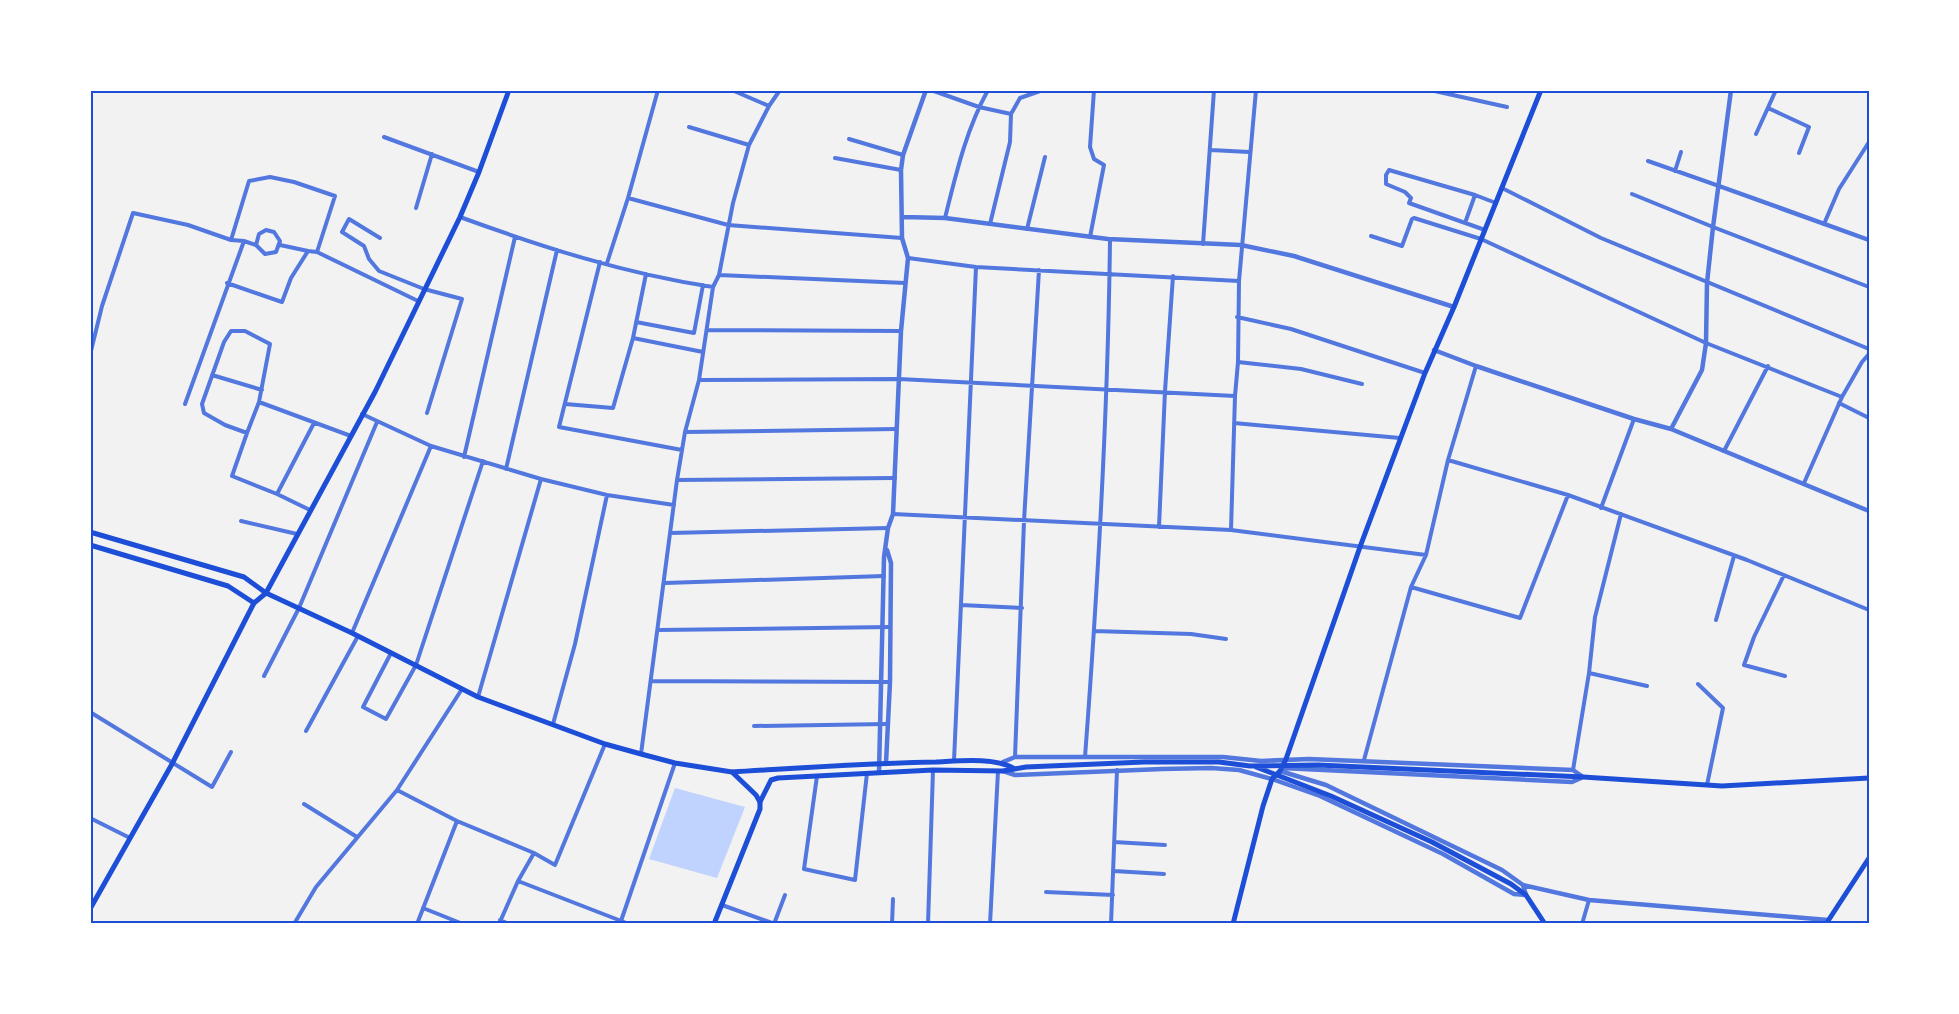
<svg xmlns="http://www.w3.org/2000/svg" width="1959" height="1014" font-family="'Exo 2',sans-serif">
  <rect width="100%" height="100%" fill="#f2f2f2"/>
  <!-- water -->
  <path fill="#bfd3fe" d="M675,788L745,807L717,878L649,859Z"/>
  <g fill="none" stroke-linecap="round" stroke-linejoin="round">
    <!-- minor -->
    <path stroke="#5277de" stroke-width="4" d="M931,90L979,107L1011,114L1020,98L1043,90
      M1430,90L1507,107
      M734,91L769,106
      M1768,108L1809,127L1799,153
      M689,127L749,145
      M1756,134L1776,90
      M384,137L479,172
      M849,139L903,155
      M1211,150L1249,152
      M835,158L901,170
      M1648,161L1719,186
      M1675,171L1681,152
      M1502,188L1601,238L1869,349
      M1632,194L1713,227L1869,287
      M1475,195L1389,170L1386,175V184L1405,192L1411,198L1409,203L1485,230
      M628,198L728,225L902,238
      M416,208L432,154
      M460,217C542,247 626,274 713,287
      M945,218C956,174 966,130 988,90
      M1465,223L1475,195L1496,203
      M990,224L1010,142L1011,114
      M1824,224L1839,189L1869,142
      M1027,229L1045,157
      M1371,236L1402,246L1412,219L1414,218L1481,239L1706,343L1842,397
      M1090,237L1104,165L1094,159L1090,147L1094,90
      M380,238L349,219L342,232L364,246L369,259L379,271L424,289L462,299L427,413
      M231,240L249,181L270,177L294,182L335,196L317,252
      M1203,244L1214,90
      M280,245L308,251
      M908,258L976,267L1239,281
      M600,262L559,427L682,450
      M607,263L628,198L658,90
      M719,275L905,283
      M227,283L282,302L291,278L308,251L317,252L418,301
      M1237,317L1291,329L1425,373
      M636,322L694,333L703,285
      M707,330L901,331
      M633,338L703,352
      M90,355L102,306L133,213L188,225L231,240L244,241L256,245L265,254L276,252L280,241L274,232L266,230L259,234L256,245
      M1238,362L1301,369L1362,384
      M212,375L262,390
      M699,380L899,379L1235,396
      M1839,403L1869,418
      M185,404L244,241
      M565,404L613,408L633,338L646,274
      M362,414L431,446L541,479L607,495L674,505
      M1234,423L1400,438
      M685,432L897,429
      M247,433L259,402
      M1724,451L1768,366
      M464,457L515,237
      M1448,460L1568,495L1747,560L1869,610
      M506,469L557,250
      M677,480L895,478
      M1804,483L1842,397L1862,362L1869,354
      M277,494L314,423
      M1601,508L1634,419
      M310,510L277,494L232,476L247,433L225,425L204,413L202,404L224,342L231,331H245L270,344L259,402L351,436
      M893,514L1231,530L1426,555
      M241,521L297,534
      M1159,527L1165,391L1173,276
      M1231,530L1235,396L1238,362L1239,281L1256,90
      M670,533L888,528
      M1784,575L1754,637L1744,665L1785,676
      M665,583L884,576
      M1411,587L1520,618L1568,495
      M961,605L1022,608
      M1716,620L1734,556
      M658,630L890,627
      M1094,631L1191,634L1226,639
      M352,633L431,446
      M391,653L363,707L386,719L416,665L483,461
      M1589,673L1647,686
      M264,676L299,608L377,422
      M652,681L890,682
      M1698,684L1723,708L1707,785
      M478,697L541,479
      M90,712L212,787L231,752
      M553,724L575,644L607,495
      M754,726L887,724
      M306,731L358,636
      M641,754L677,480L685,432L699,380L713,287L719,275L733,203L749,145L769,106L780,90
      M1015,757L1024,521L1039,270
      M1085,757C1098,585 1108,412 1110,239
      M1364,760L1411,587L1426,555L1448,460L1476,366
      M954,761L976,267
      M1573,770L1589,673L1595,617L1621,514
      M817,776L804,869L855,880L867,773
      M397,790L457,821L534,853L555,865L605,744
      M304,804L357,837
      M90,818L130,838
      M1114,842L1165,845
      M1114,871L1164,874
      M518,881L629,924
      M1046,892L1113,895
      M722,905L775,924
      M423,908L463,924
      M500,920L509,924
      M621,921L675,763
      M294,924L316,887L397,790L462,689
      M417,924L457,821
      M499,924L518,881L534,853
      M774,924L785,895
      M892,924L893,899
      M928,924L933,770
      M990,924L998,771
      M1111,924L1117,770
      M1582,924L1589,900"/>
    <!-- tertiary -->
    <path stroke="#5277de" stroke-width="4.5" d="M1719,186L1869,240
      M903,217L945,218L1108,239L1241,245L1294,256L1454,307
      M1434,350L1476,366L1634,419L1671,429L1869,511
      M1671,429L1702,370L1706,343L1707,283L1713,227L1731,90
      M1003,762L1015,757H1223L1261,761L1309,759L1573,770L1583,777
      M886,763L890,682L891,563L887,550
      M1282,768L1572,782L1581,778
      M1003,771L1015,775L1162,769L1211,768L1239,770L1272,779L1320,796L1443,854L1514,894L1526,895L1523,885L1502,870L1326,785L1280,771
      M879,772L884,557L888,528L893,514L901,331L908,258L902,238L901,170L903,155L926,90
      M1523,885L1589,900L1828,920"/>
    <!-- secondary -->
    <path stroke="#1d4ed8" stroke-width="5" d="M90,532L244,577L266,593
      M90,545L228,586L254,603
      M1256,767L1331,796L1432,842L1511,884L1526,895L1545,924
      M732,772C800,768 868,763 936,762C958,761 994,757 1013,768
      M760,802L771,780L778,778L933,770L1003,771L1026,767L1144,762H1219L1250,766L1318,765L1583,777L1722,786L1869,778
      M1233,924L1263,806L1272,779L1280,771L1286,759L1360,547L1425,373L1454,307L1541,90
      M1826,924L1869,858"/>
    <!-- primary -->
    <path stroke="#1d4ed8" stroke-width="5" d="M266,593L352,633L478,697L605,744L641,754L675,763L732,772L756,795L760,802V809L714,924
      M90,909L172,764L254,603L266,593L375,392L460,217L479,172L509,90"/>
  </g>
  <!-- border -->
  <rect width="1959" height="1014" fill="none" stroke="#ffffff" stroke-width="183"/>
  <rect x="92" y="92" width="1776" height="830" fill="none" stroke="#1d4ed8" stroke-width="2"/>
</svg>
